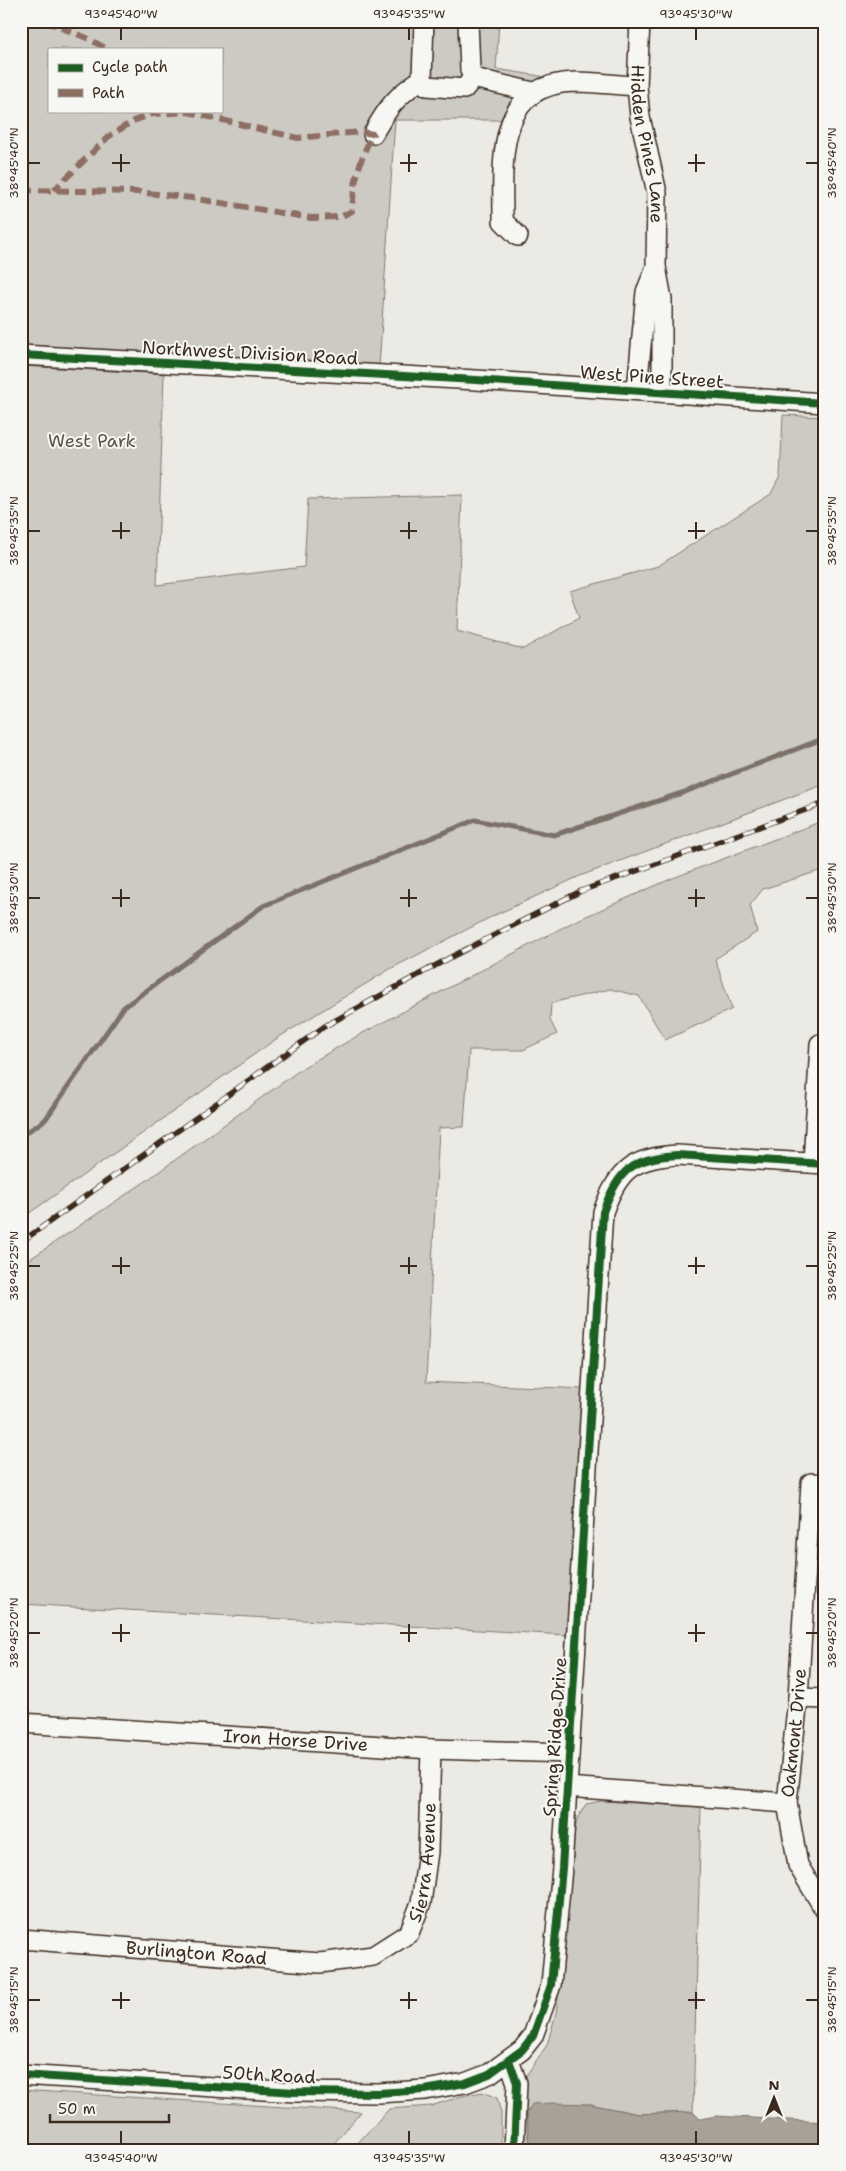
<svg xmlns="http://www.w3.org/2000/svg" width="846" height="2171" font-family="'Shantell Sans',sans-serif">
  <rect width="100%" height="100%" fill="#ebeae5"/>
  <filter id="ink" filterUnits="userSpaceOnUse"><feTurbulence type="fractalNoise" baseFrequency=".02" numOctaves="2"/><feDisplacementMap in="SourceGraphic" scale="10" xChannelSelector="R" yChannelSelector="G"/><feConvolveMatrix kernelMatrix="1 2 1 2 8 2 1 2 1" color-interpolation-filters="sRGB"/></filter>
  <g filter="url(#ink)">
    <!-- green -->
    <path fill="#cdcac4" stroke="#847a71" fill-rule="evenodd" d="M21,21H499L496,69L546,77L517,97L500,120H395L379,368L21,346ZM49,49H221V111H49Z
      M21,366L164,374L157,585L304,567L308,499L462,495L457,631L523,649L579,618L570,591L658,566L771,494L780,476L783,415L825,417V784L580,876L493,916L390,969L279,1037L21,1219Z
      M825,820V869L763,889L750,905L757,932L715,959L732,1009L665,1040L639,996L610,989L551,1003L550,1020L557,1034L523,1050H469L464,1127L439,1128L426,1382L584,1389L566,1635L21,1604V1265L146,1181L304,1067L359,1035L573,922L673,878Z
      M601,1801L701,1807L693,2112L639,2114L589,2104L527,2113L529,2150H521L523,2080L547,2045L556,2013L564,1954L574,1832L578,1817L586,1804Z
      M21,2090L361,2112L330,2148L354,2147L389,2109L431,2106L462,2096L482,2092L497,2098L501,2113V2150H21Z"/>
    <!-- water -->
    <path fill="#a8a198" stroke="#7c7167" d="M553,2103L589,2104L639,2114L693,2112L700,2119L716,2116L825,2122V2150H529L527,2113L532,2104Z"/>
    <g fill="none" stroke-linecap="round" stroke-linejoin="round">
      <!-- stream -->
      <path stroke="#7c7167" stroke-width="5" d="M21,1136L45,1120L124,1007L263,906L475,820L554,835L685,792L825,738"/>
      <defs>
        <g id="minor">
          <path d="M424,21L422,79L427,86L464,89L473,78"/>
          <path d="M468,21L470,70L473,78L533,92"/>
          <path id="s1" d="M640,21L637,86L640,117L657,193L656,267L662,299V392"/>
          <path d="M373,134C388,107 396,96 422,79"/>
          <path d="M518,236L503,221C503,162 494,84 575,82C595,82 616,85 637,86"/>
          <path d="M21,355L476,380L825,403"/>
          <path d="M637,390L646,292L656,267"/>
          <path d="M813,1163L820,1044"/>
          <path d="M798,1698L825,1699"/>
          <path id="s2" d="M21,1723L431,1749L569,1753"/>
          <path id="s3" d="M566,1787L787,1803L798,1698L811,1483L825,1484"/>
          <path d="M787,1803L798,1865L825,1910"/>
          <path id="s4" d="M21,1939L320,1963L373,1956L409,1933L421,1903L428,1852L431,1749"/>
          <path d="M509,2060L517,2083L514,2150"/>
          <path d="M21,2075L295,2092L378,2093L425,2090L465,2083L489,2074L522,2050L533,2036L551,1985L562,1868L603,1212C618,1170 632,1158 677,1155L825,1164"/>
        </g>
      </defs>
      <!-- minor casing -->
      <use href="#minor" stroke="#3b2a1e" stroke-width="22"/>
      <!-- minor -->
      <use href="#minor" stroke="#f6f6f2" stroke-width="19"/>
      <defs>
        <path id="rail" d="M21,1242L325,1026L453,956L581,891L825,803"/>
      </defs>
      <!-- rail casing -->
      <use href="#rail" stroke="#3b2a1e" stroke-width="5.5"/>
      <!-- rail -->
      <use href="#rail" stroke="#f6f6f2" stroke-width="4" stroke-dasharray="11" stroke-linecap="butt"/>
      <!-- quiet -->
      <path stroke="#8d6e63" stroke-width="6" stroke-dasharray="12 6" stroke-linecap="butt" d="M44,21L87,38L107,49
        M21,190L139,192L192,198L311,218L340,217L352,211C354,183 359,159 373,134L361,132L298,138L188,112L153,114L133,121L108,137L54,190"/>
      <defs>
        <path id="cycleway" d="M21,355L476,380L825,403
          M509,2060L517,2083L514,2150
          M21,2075L295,2092L378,2093L425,2090L465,2083L489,2074L522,2050L533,2036L551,1985L562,1868L603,1212C618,1170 632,1158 677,1155L825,1164"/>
      </defs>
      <!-- cycleway casing -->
      <use href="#cycleway" stroke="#f6f6f2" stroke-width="11"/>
      <!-- cycleway -->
      <use href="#cycleway" stroke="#1b5e20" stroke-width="8"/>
    </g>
  </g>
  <!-- ticks -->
  <path fill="none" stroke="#3b2a1e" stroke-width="2" d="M121,28V40M409,28V40M696,28V40M121,154V172M409,154V172M696,154V172M28,163H40M112,163H130M400,163H417M688,163H705M806,163H818M121,522V539M409,522V539M696,522V539M28,531H40M112,531H130M400,531H417M688,531H705M806,531H818M121,889V907M409,889V907M696,889V907M28,898H40M112,898H130M400,898H417M688,898H705M806,898H818M121,1257V1274M409,1257V1274M696,1257V1274M28,1266H40M112,1266H130M400,1266H417M688,1266H705M806,1266H818M121,1624V1642M409,1624V1642M696,1624V1642M28,1633H40M112,1633H130M400,1633H417M688,1633H705M806,1633H818M121,1992V2009M409,1992V2009M696,1992V2009M28,2000H40M112,2000H130M400,2000H417M688,2000H705M806,2000H818M121,2131V2144M409,2131V2144M696,2131V2144"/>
  <g text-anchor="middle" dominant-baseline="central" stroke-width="4" stroke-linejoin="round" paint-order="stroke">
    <!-- street labels -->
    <g font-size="18" fill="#3b2a1e" stroke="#f6f6f2">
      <text stroke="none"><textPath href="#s1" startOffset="124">Hidden Pines Lane</textPath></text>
      <text transform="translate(250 353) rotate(3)">Northwest Division Road</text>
      <text transform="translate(652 377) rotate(4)">West Pine Street</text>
      <text stroke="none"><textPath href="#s3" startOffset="292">Oakmont Drive</textPath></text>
      <text transform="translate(555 1737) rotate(-86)">Spring Ridge Drive</text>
      <text stroke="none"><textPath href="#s2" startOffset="275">Iron Horse Drive</textPath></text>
      <text stroke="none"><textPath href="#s4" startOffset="469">Sierra Avenue</textPath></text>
      <text stroke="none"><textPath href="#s4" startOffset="176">Burlington Road</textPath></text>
      <text transform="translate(269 2075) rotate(3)">50th Road</text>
    </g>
    <!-- park labels -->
    <g font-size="18" fill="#605248" stroke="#f6f6f2">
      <text x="92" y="441">West Park</text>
    </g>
  </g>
  <!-- margin -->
  <rect width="846" height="2171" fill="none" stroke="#f6f6f2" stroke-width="55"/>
  <!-- legend -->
  <rect x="48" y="48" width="175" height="65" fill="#f6f6f2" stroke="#aba49d"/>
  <rect x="58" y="64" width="25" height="8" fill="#1b5e20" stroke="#aba49d"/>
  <text x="92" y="72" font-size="15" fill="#3b2a1e">Cycle path</text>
  <rect x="58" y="89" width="25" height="8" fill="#8d6e63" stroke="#aba49d"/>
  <text x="92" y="98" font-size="15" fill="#3b2a1e">Path</text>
  <!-- north arrow -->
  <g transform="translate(774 2098)" stroke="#f6f6f2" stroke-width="4" paint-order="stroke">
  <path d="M0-4L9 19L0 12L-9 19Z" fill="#3b2a1e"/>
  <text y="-8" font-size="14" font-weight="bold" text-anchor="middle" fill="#3b2a1e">N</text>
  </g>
  <!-- scale -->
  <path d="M50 2114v8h119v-8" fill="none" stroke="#3b2a1e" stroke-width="2.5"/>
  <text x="58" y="2114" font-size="15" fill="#3b2a1e" stroke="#f6f6f2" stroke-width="4" paint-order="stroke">50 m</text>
  <rect x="28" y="28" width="790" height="2116" fill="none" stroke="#3b2a1e" stroke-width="2"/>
  <g font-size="12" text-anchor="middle" fill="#3b2a1e">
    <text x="121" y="18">93°45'40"W</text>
    <text x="409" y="18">93°45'35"W</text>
    <text x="696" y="18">93°45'30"W</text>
    <text transform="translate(14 163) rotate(-90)" y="4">38°45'40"N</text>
    <text transform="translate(832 163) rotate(-90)" y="4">38°45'40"N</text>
    <text transform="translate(14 531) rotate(-90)" y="4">38°45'35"N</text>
    <text transform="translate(832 531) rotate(-90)" y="4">38°45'35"N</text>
    <text transform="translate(14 898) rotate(-90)" y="4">38°45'30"N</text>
    <text transform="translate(832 898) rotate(-90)" y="4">38°45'30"N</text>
    <text transform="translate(14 1266) rotate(-90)" y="4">38°45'25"N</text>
    <text transform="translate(832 1266) rotate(-90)" y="4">38°45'25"N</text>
    <text transform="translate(14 1633) rotate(-90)" y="4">38°45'20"N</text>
    <text transform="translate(832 1633) rotate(-90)" y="4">38°45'20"N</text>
    <text transform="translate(14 2000) rotate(-90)" y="4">38°45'15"N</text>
    <text transform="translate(832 2000) rotate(-90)" y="4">38°45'15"N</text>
    <text x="121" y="2162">93°45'40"W</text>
    <text x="409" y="2162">93°45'35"W</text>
    <text x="696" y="2162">93°45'30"W</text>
  </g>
</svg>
